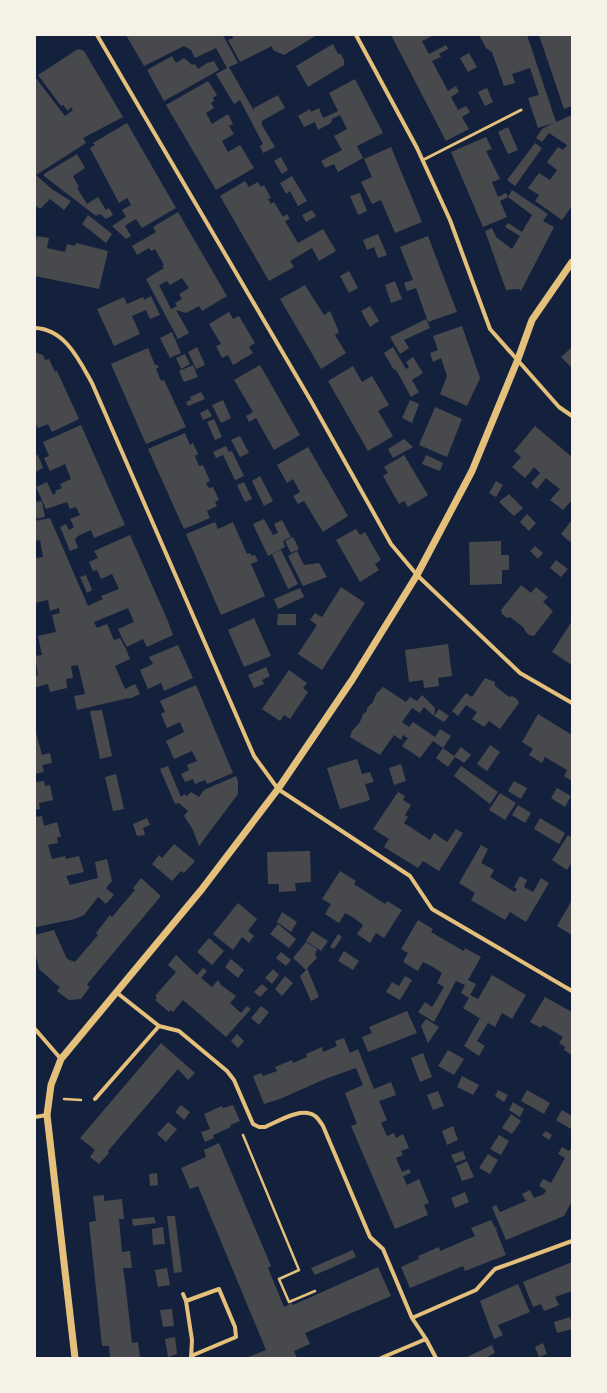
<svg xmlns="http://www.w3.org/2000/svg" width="607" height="1393" font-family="Commissioner,sans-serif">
  <rect width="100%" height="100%" fill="#14213d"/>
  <!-- building -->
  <path fill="#48494c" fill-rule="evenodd" d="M126,35H223L238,63L229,67L254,111V108L278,95L285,108L262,121V125L275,147L263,153L260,146L263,144L240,100L234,104L216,74L227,68L216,48L195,58L191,50L184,46L144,66Z
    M232,35H317L284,55L273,50L272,46L240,62L228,40L233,38Z
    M391,35H434L422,41L429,54L446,45L448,49L439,54L441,57L432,61L448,91L456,86L459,92L451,97L458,110L466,106L470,112L462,117L469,129L446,141Z
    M479,35H527L556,122L572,115V206L562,220L535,201L539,195L528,188L539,173L550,180L557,170L547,162L558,147L563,150L567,145L549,133L542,142L536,138L542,129L553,123L538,128L528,98L539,95L530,68L512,74L515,83L504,86L492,52L486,48Z
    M539,35H572V106L564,109Z
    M333,44L338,54H341L344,60V65L308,87L296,66Z
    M78,49L84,51L123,117L83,138L86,143L36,175L53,190L71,201L64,210L50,199L40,209L35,205V77L65,116L73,110L71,107L68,111L63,105L61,106L38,75Z
    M469,53L477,67L468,72L460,58Z
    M172,56L176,63L184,58L192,65L195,64L198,69L207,63L214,61L219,70L164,101L147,70Z
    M355,79L383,133L357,146L363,158L338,172L334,164L325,168L321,161L342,150L334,136L347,129L340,115L332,119L331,123L318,130L315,122L304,127L298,116L310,109L311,112L319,108L323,118L338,111L329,93Z
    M208,81L217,95L213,98L214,101L211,103L214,108L206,113L212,124L228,114L233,124L229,126L234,134L222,141L228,152L240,145L254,168L216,190L166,105Z
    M487,88L493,102L485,106L478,92Z
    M127,123L176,208L142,228L136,219L129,223L125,226L131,236L126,239L112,226L126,217L122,210L131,205L127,198L119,203L90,148L95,145L93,143Z
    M508,127L518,150L508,154L498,132Z
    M486,137L492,149L486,151L500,179L492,182L498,197L506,193L508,197L500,201L507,217L483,227L451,152Z
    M535,143L542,148L515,186L507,180Z
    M391,147L422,222L395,233L381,200L372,204L361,182L372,177L364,159Z
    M77,154L85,168L73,176L79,187L77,188L87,204L98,197L106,210L109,208L113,215L106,219L100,214L96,216L44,176V174Z
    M281,157L288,170L282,174L274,161Z
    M292,176L307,201L298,206L290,191L286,194L280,183Z
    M245,181L249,187L258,182L261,187L264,185L271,198L268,199L271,204L274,202L283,217L287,214L290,219L285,221L298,243L323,229L336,251L319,261L312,248L290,261L294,267L269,281L220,196Z
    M512,190L548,214L543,221L554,227L521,291L519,289L506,290L485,231L492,228L496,237L512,249L520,236L505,227L508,223L522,232L532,215L508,197Z
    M360,193L367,211L358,215L350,196Z
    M312,210L316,216L306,222L302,215Z
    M178,212L227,296L202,311L199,306L186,313L176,310L189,333L178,339L146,279L164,268L162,266L164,265L155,249L151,251L149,248L137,255L132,246L156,232L153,227ZM182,278L189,288L179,294L182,299L175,303L177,306L171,309L159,285L167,281L170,285Z
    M88,215L112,234L106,243L82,224Z
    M378,234L387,255L378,258L374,247L367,250L363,240Z
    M37,236L49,238L47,248L65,252L67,244L75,246L76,243L108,251L99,289L35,276V244Z
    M428,236L457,312L428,322L416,288L407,291L404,283L413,280L400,247Z
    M349,271L358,288L349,293L340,276Z
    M395,281L402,299L391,303L385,285Z
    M305,285L324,315L330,311L339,332L335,335L346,353L321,369L280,299Z
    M151,296L160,315L150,319L146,310L132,316L140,334L114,346L97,309L124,297L127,304L143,297L144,300Z
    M370,306L379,321L370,327L361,311Z
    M229,312L233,319L239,316L255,343L249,347L253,353L233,365L228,355L222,358L216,346L221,344L209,324Z
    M426,319L430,328L404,340L409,348L400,354L390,337Z
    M462,326L480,378L467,406L440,394L447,376L441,358L433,362L430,353L438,350L433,336Z
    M172,332L181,353L170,358L160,338Z
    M197,347L205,365L196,369L188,352Z
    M393,347L406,369L409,367L406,362L413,357L423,373L412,380L419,392L411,397L399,375L395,369L394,370L384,353Z
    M572,347V368L561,357Z
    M148,348L155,365H157L159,367L156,369L161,381L164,380L186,427L146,444L111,364Z
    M35,352L43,355L45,360L49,359L55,372L57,371L79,419L52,432L48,424L38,428L35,423Z
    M185,354L190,364L181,369L176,358Z
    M193,365L198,377L184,382L179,371Z
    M260,365L300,435L274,450L256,418L249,422L246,416L253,412L234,380Z
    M353,366L362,382L372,376L389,405L378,411L393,436L368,451L328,381Z
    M201,392L205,399L188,406L186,402L191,400L190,397Z
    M223,400L231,418L221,423L212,405Z
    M410,400L419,404L412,423L402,418Z
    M435,407L462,419L447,457L419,445Z
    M208,409L212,416L203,420L200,413Z
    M214,419L222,437L215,440L207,422Z
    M81,425L125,525L94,538L91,530L78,536L75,539L78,548L70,551L60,527L66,524L69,530L74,527L70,519L80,515L76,507L70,509L67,502L46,509L36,487L47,482L53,495L56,493L55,491L62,488L60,484L71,479L65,464L50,471L44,458L49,456L43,442Z
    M535,426L572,457V500L563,510L550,500L560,489L553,484L546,478L537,489L531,483L540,473L534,467L525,478L512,467L521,457L514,451Z
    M185,433L190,445L193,443L198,454L195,456L199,466L203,465L210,481L206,483L209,488L213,487L219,500L215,502L217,506L207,511L210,518L184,529L148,449Z
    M240,436L249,453L240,457L231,440Z
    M404,439L413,447L393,458L388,449Z
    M226,446L229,452L232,451L244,476L235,480L223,455L216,458L213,452Z
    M308,447L348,516L323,532L304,501L298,504L293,496L300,492L293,479L287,483L277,465Z
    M38,455L43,468L35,472V456Z
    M404,455L428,495L408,507L404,501L399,504L383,476L388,473L384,467Z
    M426,455L443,463L440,471L422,464Z
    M260,476L273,501L264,506L252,481Z
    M496,481L503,485L496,497L489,493Z
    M244,482L252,499L245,502L237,485Z
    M509,494L523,508L514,516L499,502Z
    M42,501L45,517L35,519V502Z
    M527,514L536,523L529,531L520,522Z
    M50,518L88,606L103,599L101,596L119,589L112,574L101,579L97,570L93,571L89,562L98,558L94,551L130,535L167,619L173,635L147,647L143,639L127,647L122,638L118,629L134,622L128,608L94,622L97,628L107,624L114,640L120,638L126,649L130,659L115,666L125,689L135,684L140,694L129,699V698L77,710L74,696L85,694L78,665L71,666L73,678L66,679L67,688L50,692L48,684L37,687L35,686V676L38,675L35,656L42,655L38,636L56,632L52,615L60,613L59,608L50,611L48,600L35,603V558L43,557L40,540L35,541V521Z
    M264,519L273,535L278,533L274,524L282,520L291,537L283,541L285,547L268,556L253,524Z
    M572,520V539L570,542L561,534Z
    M215,522L218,529L233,522L247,554L250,553L252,556L255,555L258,561L251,564L265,596L221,615L186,534Z
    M356,529L360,535L365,532L381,560L375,564L379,570L360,582L336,540Z
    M293,537L299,549L291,553L285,541Z
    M501,541V555H509V570H502V584L470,585L469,542Z
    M535,546L543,553L538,559L530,551Z
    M281,550L298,584L288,589L272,554Z
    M297,551L304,565L319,563L327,577L303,586L288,556Z
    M556,560L568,569L561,577L550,568Z
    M86,575L92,590L87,593L80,577Z
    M521,585L531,593L536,587L548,597L543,602L553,611L534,636L529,635L525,631L524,628L510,617L507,618L502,614L501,610Z
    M341,587L365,603L322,670L298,654L317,625L310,620L315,613L322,617Z
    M300,588L304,597L278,609L274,599Z
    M278,614H296V625H277Z
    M254,618L271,656L244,667L228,630Z
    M572,621V665L552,652Z
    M448,644L452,676L438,678L439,686L432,687L424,688L423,680L409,682L405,650Z
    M178,645L193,678L164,691L161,683L148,689L140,670L153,664L149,657Z
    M266,667L270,676L262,680L264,684L254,688L248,675Z
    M289,670L307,683L303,688L308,692L290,719L284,715L280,721L262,709Z
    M485,678L495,682V686L509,697L512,696L517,699L519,703L500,729L489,721L484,727L472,719L477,712L466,705L458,716L452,711L466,693L472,697Z
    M196,685L233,773L207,784L205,780L195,784L193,779L185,782L181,774L189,770L187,765L197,761L192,751L174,759L166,741L184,732L180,722L167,728L161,714L165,712L160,701Z
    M383,687L406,702L410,697L417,701L422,695L435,708L434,716L424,707L420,713L412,708L402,722L409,727L413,722L435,737L440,729L451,736L443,748L433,741L420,758L402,746L408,738L403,735L401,740L394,735L380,755L350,737L352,731L360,722L363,714L367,711V708L373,702L376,694Z
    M439,709L449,716L444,722L434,716Z
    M102,710L112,756L100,759L90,711Z
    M538,714L572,735V781L564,776L567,770L545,757L542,763L529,755L533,749L522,742Z
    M35,729L42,755L50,753L52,763L42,765L44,772L35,774Z
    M490,745L500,752L487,771L477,764Z
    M461,747L471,755L464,763L455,757L448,767L436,758L443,748L454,756Z
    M357,759L362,774L370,772L374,782L365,784L370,800L340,809L327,768Z
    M401,764L406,781L394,785L389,768Z
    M168,766L181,797L184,794L187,796L191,792L199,797L204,790L236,776L238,781V794L199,846L192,828L184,816L188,811L179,803L175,804L160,769Z
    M461,766L498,792L490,804L454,776Z
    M116,774L124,809L113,811L105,777Z
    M44,781L45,786L50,785L53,800L39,803L40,809L35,810V782Z
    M514,781L527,788L521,799L508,791Z
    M557,788L571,796L565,807L551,798Z
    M398,792L405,796L403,800L411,805L405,815L408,817L404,823L430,840L434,833L447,842L456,829L463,833L439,871L423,861L418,868L384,847L389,839L373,829Z
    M500,793L516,803L505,820L489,810Z
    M518,805L531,813L525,823L512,815Z
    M42,816L44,826L57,822L61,837H57L58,843L48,845L52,859L65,856L66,859L79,856L84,872L66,876L70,885L98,878L95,862L107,859L112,881L106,888L114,895L106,904L98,897L84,915L75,919L36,927L35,817Z
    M147,818L150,825L143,828L145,835L137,836L133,824Z
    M540,818L565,833L559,844L534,829Z
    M568,835L572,838V862L567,870L552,860Z
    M174,844L195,861L184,873L181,871L172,881L152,864L159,855L162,858Z
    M481,845L488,849L481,863L494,870L490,877L503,885L515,892L517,889L514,887L520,876L527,880L524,887L533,892L541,878L549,883L526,922L510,912L505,920L471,900L475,893L459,883Z
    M310,851L311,882L295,883L296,891L279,892V884H268L267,852Z
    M340,871L356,881L354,884L385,904L387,901L402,910L384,938L376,933L370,943L357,934L363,925L354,918L345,913L339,923L325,914L331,904L322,899Z
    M141,878L161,896L89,982L87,985L90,987L81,999L69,1000L57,991L60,987L57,985L39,969L35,953V935L54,930L67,959L75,962L98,935L96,933L110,915L112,917L135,890L133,888Z
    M572,900V935L557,926Z
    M238,903L257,919L248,931L254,936L249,943L242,937L233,950L213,934Z
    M282,912L297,922L291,932L277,922Z
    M418,920L433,929L431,932L448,942L464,951L465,948L481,957L468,980L476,984L470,995L478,999L492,975L526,995L512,1019L502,1013L495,1027L488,1023L477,1041L485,1046L479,1056L464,1046L480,1018L486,1022L463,1008L469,998L461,993L465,985L456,981L434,1022L418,1012L425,1002L432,1007L444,987L437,983L442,973L433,967L423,962L418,971L403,962L408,953L401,949Z
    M278,924L296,939L289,948L270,934Z
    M312,931L328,941L321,951L306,941Z
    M338,934L342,937L334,949L330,947Z
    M209,938L224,951L212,965L197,952Z
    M306,942L317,949L315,955L317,958L307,968L319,997L311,1001L300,976L306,970L293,958Z
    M344,951L359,961L353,970L338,961Z
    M281,952L291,960L286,966L276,958Z
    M176,955L197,975L203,968L207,971L201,978L212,987L218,980L221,985L236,996L230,1003L241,1013L247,1006L251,1009L226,1037L183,1000L173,1012L171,1010L169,1012L155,1000L157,998L155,996L176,972L168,965Z
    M231,959L244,970L238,978L225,967Z
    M273,969L279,975L272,984L265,978Z
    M285,976L293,983L282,996L275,989Z
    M405,976L412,980L400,1000L386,992L392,982L399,986Z
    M262,984L268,989L260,997L254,992Z
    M545,997L572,1012V1055L564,1050L565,1047L559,1043L563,1037L543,1025L541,1028L530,1022Z
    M261,1006L269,1012L259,1025L251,1018Z
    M407,1011L417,1033L368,1052L362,1037L372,1033L369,1027Z
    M426,1019L439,1027L428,1043L421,1026Z
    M237,1034L244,1041L238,1048L231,1041Z
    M344,1038L350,1053L358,1049L374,1089L391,1082L396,1095L379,1101L387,1120L381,1123L387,1136L394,1133L396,1138L403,1134L409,1148L401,1151L403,1155L396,1158L402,1172L409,1169L411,1173L403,1176L407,1185L419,1179L429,1203L424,1205L428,1215L395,1229L351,1126L357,1124L345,1093L363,1085L356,1068L325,1079L280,1099L264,1104L253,1076L261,1073L263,1076L277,1071L275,1067L292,1060L293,1063L307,1057L306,1054L322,1047L323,1052L337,1046L335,1041Z
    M161,1043L195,1073L188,1080L178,1069L108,1151L109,1153L99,1164L90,1157L95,1150L80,1138Z
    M448,1050L464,1059L454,1075L438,1066Z
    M423,1053L432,1077L420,1082L411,1058Z
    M462,1076L479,1085L473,1095L457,1087Z
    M498,1090L508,1095L504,1102L495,1096Z
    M527,1090L550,1103L544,1114L521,1101Z
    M438,1091L444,1106L433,1110L427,1095Z
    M513,1102L524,1109L520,1117L509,1110Z
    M181,1105L190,1112L184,1120L175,1112Z
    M233,1105L240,1121L230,1125L231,1127L213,1135L214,1138L205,1142L201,1132L210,1129L204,1114L222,1106L223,1108Z
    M562,1110L572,1116L571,1129L556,1120Z
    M511,1114L521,1121L512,1134L502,1128Z
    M168,1122L177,1129L166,1142L157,1134Z
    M453,1126L458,1140L447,1145L442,1131Z
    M546,1131L552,1135L549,1140L542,1135Z
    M499,1135L509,1141L501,1155L490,1149Z
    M219,1143L271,1266L268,1268L284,1307L292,1303L293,1305L378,1267L391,1296L305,1333L310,1344L294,1351L297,1358H246L266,1350L198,1186L190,1189L181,1168L206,1157L204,1150Z
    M562,1147L569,1151L572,1147V1201L564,1216L506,1240L492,1207L496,1205L500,1212L526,1201L522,1194L530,1190L534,1198L544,1194L546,1190L539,1186L543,1179L551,1183L565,1158L558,1154Z
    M463,1151L466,1159L455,1163L451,1155Z
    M488,1154L498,1160L490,1174L479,1168Z
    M467,1161L474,1177L462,1181L456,1166Z
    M157,1173L158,1185L150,1186L149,1174Z
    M465,1192L469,1202L455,1208L451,1198Z
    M104,1195V1201L122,1199L124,1219H119L122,1252L130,1251L132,1268H123L125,1281L132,1343L138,1342L140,1358H110L109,1346H102L89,1222L96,1221L93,1196Z
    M167,1216H175L182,1272L174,1273Z
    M154,1217L156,1223L133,1226L132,1219Z
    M491,1220L495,1228L496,1227L497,1229L496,1230L506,1255L465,1271L463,1266L410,1288L401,1267L419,1259L418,1256L439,1247L440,1251L475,1236L471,1228Z
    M163,1227L165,1244L153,1245L152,1229Z
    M353,1250L356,1257L315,1275L311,1268Z
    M572,1262V1291L555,1297L559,1305L555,1307L544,1311L541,1304L533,1307L523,1282Z
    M167,1268L170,1285L158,1287L155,1270Z
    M518,1284L530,1312L498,1325L503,1335L494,1339L480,1301Z
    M172,1309L174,1326L163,1327L160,1310Z
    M570,1317L572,1329L557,1333L554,1322Z
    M175,1337L177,1354L168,1357L165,1339Z
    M543,1343L547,1354L539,1357L535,1347Z
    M492,1345L495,1353L485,1358H465Z"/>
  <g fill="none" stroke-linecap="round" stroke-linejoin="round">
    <!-- path -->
    <path stroke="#e5c07b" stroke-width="2.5" d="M64,1099L81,1100
      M243,1135L299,1270L279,1279L289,1302L315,1291"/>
    <!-- service -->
    <path stroke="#e5c07b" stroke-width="3" d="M423,160L521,110"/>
    <!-- minor -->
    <path stroke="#e5c07b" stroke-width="4" d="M97,35L311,401L391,544L417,575L520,673L572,703
      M356,35L417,148L450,220L490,329L559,407L572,416
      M35,328C65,329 79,360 92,383L254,756L278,789L410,876L432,909L572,991
      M116,992L159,1026L179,1031L227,1071L234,1080L253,1124L259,1127H265C277,1122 302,1106 315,1116C318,1118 321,1123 323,1126L370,1237L383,1249L412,1318L426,1339L436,1358
      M35,1029L61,1059
      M95,1099L159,1026
      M35,1117L47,1115
      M183,1294L186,1301
      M412,1318L476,1290L495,1269L572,1241
      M191,1358L192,1340L186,1301L219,1289L235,1327L236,1337L191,1356
      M381,1358L426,1339"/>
    <!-- tertiary -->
    <path stroke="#e5c07b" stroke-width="7" d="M75,1358L47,1115L51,1085L61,1059L202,889L278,789L352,680L417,575L472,471L518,359L532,320L572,262"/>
  </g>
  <!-- border -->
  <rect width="607" height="1393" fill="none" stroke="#f6f1e7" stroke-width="72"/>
</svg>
